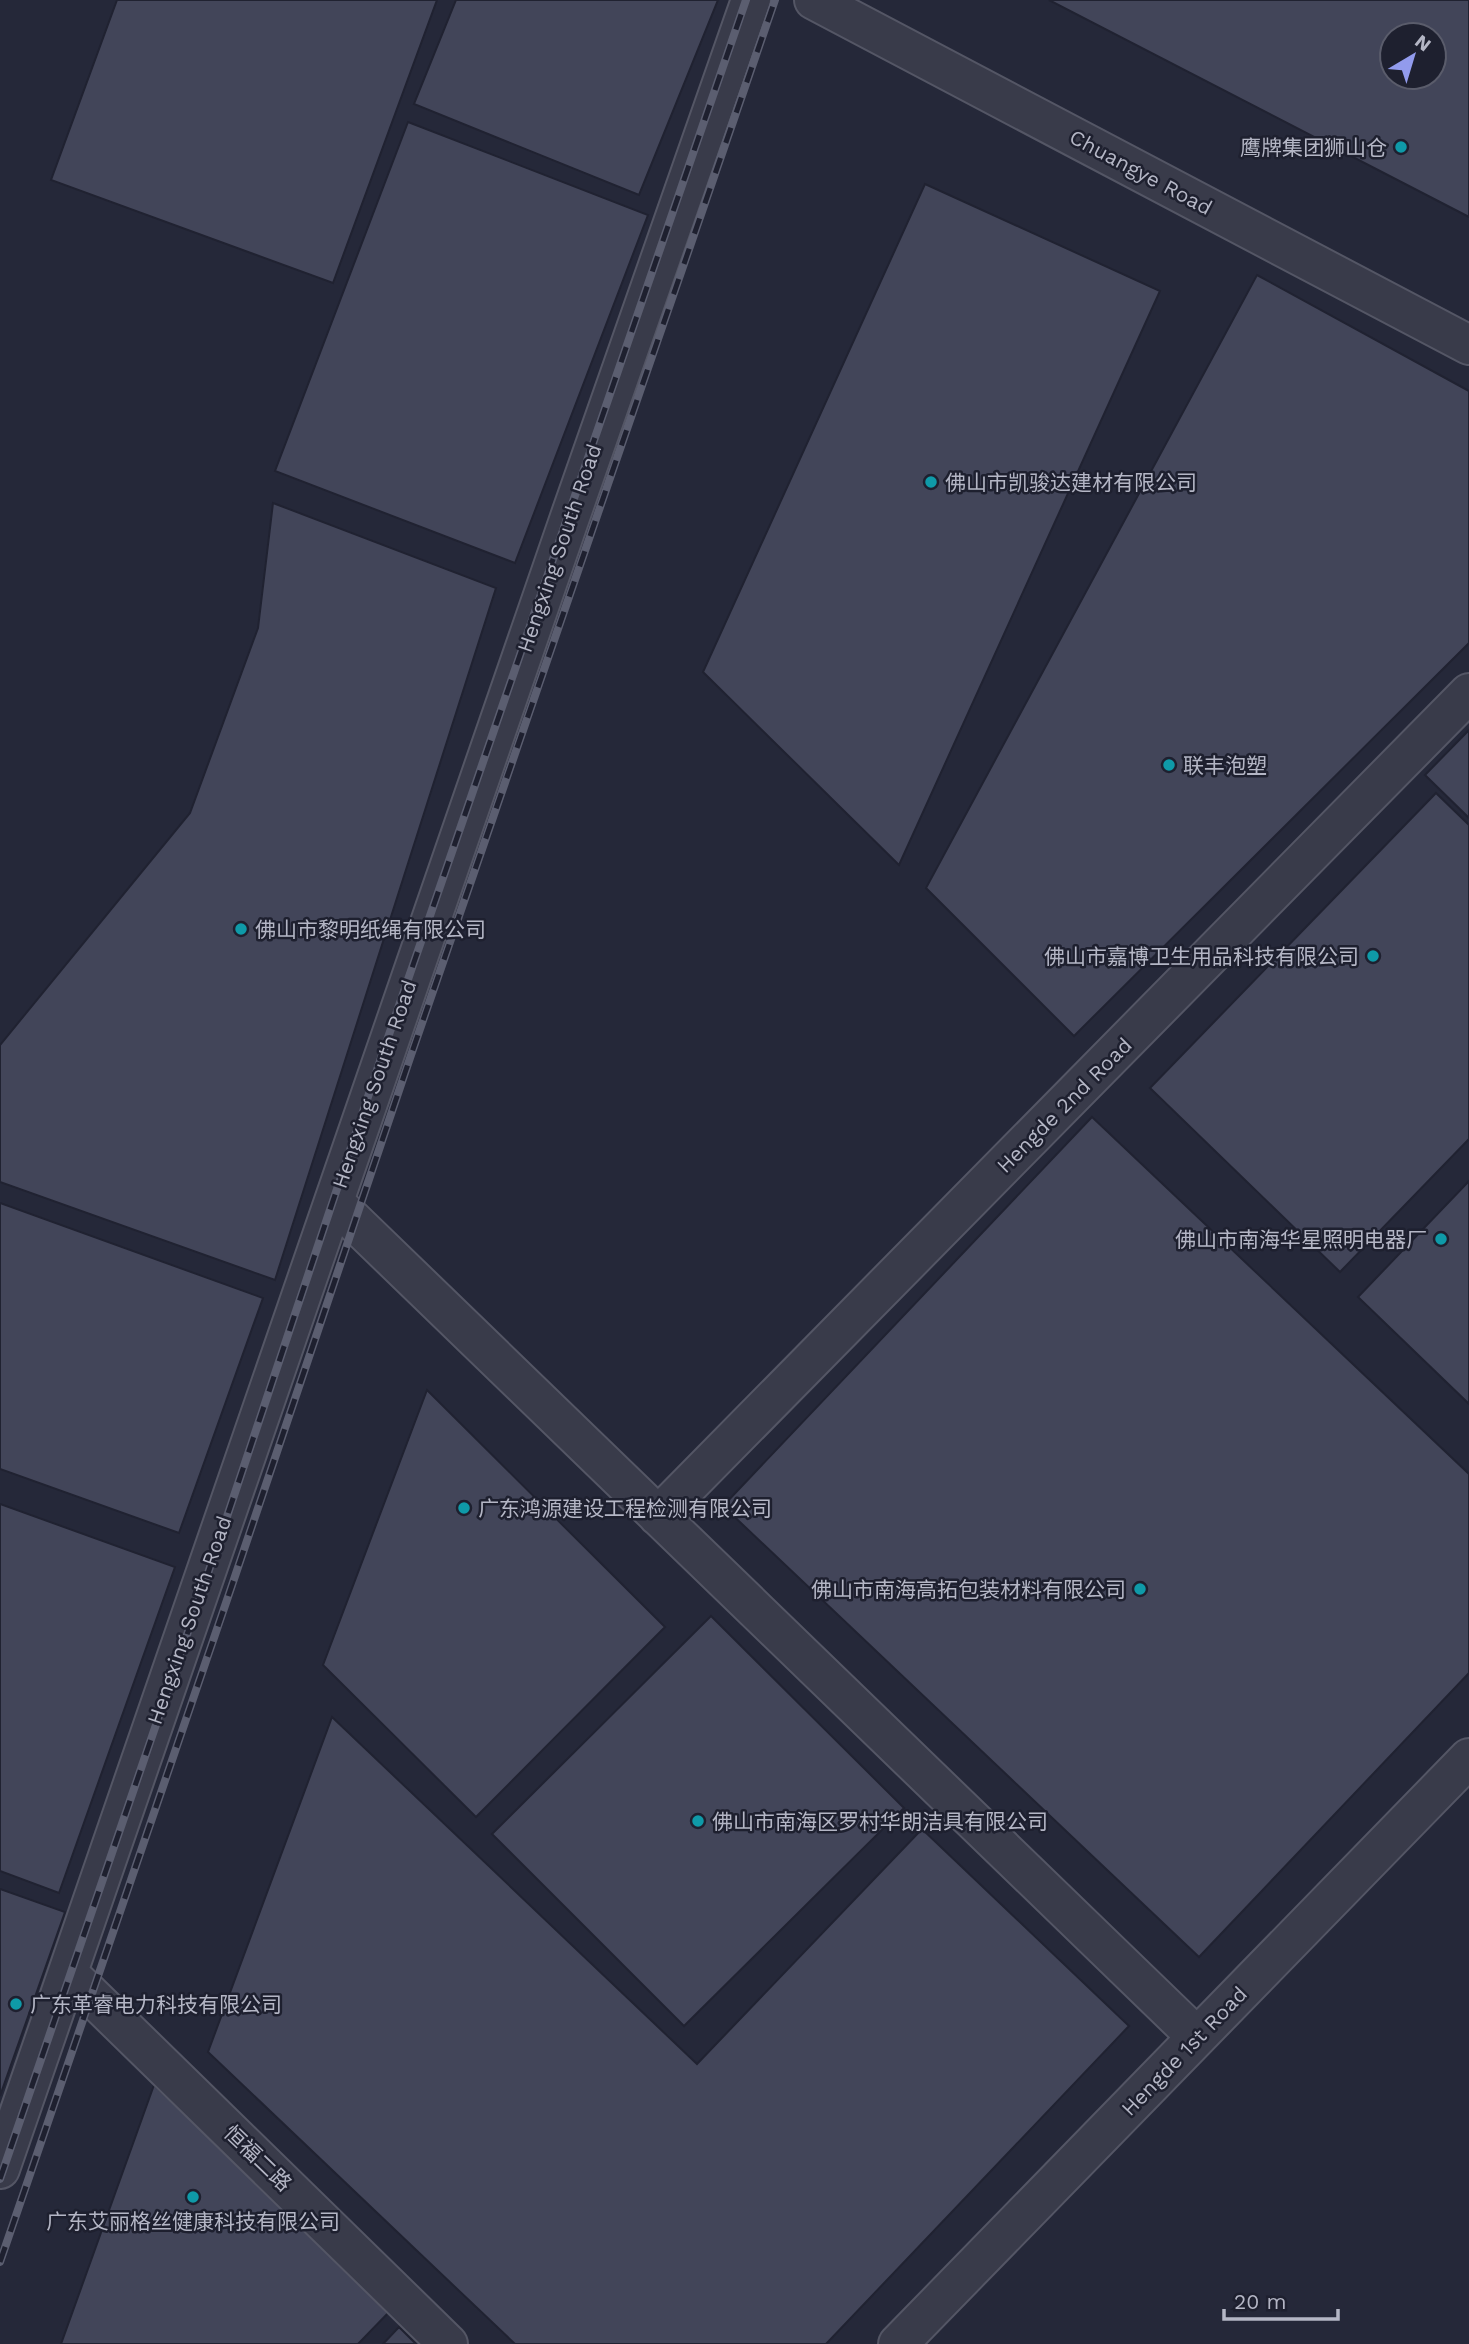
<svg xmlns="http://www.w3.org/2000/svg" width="1469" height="2344" font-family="'Work Sans','Noto Sans SC',sans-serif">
  <rect width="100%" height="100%" fill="#252839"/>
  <!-- building -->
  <path fill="#424559" stroke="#202231" stroke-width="2" fill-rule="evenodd" d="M117,0H437L333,283L51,180Z
    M456,0H718L639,195L414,104Z
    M1049,0H1469V217ZM1392,35H1434V77H1392Z
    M408,122L648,215L515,563L275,471Z
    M925,184L1160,291L899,865L703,672Z
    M1257,275L1469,391V643L1074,1036L926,888Z
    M273,503L496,588L275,1280L0,1182V1045L190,813L258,628Z
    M1469,730V818L1425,775Z
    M1436,793L1469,825V1139L1340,1272L1150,1088Z
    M1092,1117L1469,1474V1673L1199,1957L723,1506Z
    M1469,1181V1404L1358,1297Z
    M0,1203L263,1298L179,1533L0,1469Z
    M427,1390L665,1627L476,1817L323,1665Z
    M0,1504L175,1567L59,1893L0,1871Z
    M711,1616L904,1808L684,2026L492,1834Z
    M332,1717L697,2064L922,1829L1129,2026L826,2344H515L208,2052Z
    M0,1889L65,1912L0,2096Z
    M154,2085L392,2309L358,2344H61Z
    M399,2327L416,2344H383Z"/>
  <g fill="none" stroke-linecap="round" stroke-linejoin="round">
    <defs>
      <path id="minor" d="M814,0L1469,345
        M334,1202L1197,2037
        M658,1516L1469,693
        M68,1973L448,2344
        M0,2169L569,520L751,0
        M898,2344L1469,1758"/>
    </defs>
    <!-- minor casing -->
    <use href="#minor" stroke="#545665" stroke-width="42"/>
    <!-- minor -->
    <use href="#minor" stroke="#393b4a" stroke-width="38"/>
    <defs>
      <path id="rail" d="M0,2179L204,1585L384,1049L746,0
        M0,2262L229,1594L410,1058L775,0"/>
    </defs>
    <!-- rail casing -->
    <use href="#rail" stroke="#5b5e70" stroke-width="8"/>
    <!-- rail -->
    <use href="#rail" stroke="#1e202f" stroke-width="5" stroke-dasharray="16" stroke-linecap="butt"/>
  </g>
  <!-- markers -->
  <g fill="#0f9aa8" stroke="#1e202f" stroke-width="2.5">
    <circle cx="1401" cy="147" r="7"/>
    <circle cx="931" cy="482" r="7"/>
    <circle cx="1169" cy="765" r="7"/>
    <circle cx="241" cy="929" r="7"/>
    <circle cx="1373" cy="956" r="7"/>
    <circle cx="1441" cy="1239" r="7"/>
    <circle cx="464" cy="1508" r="7"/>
    <circle cx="1140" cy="1589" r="7"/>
    <circle cx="698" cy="1821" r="7"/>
    <circle cx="16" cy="2004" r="7"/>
    <circle cx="193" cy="2197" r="7"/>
  </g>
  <g text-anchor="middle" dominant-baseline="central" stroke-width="5" stroke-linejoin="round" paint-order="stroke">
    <!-- poi labels -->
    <g font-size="21" fill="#b4b6c5" stroke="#1e202f" text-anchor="start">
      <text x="1387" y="147" text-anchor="end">鹰牌集团狮山仓</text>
      <text x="945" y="482">佛山市凯骏达建材有限公司</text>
      <text x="1183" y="765">联丰泡塑</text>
      <text x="255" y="929">佛山市黎明纸绳有限公司</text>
      <text x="1359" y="956" text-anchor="end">佛山市嘉博卫生用品科技有限公司</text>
      <text x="1427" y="1239" text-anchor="end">佛山市南海华星照明电器厂</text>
      <text x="478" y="1508">广东鸿源建设工程检测有限公司</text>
      <text x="1126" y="1589" text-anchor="end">佛山市南海高拓包装材料有限公司</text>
      <text x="712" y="1821">佛山市南海区罗村华朗洁具有限公司</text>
      <text x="30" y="2004">广东革睿电力科技有限公司</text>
      <text x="193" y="2221" text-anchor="middle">广东艾丽格丝健康科技有限公司</text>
    </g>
    <!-- street labels -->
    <g font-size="21" fill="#b4b6c5" stroke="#1e202f">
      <text transform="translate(1141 172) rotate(28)">Chuangye Road</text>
      <text transform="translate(559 548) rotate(-71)">Hengxing South Road</text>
      <text transform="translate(374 1084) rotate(-71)">Hengxing South Road</text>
      <text transform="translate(1064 1105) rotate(-45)">Hengde 2nd Road</text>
      <text transform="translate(189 1620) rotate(-71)">Hengxing South Road</text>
      <text transform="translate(1184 2051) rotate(-46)">Hengde 1st Road</text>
      <text transform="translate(258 2158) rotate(44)">恒福二路</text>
    </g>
  </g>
  <!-- north arrow -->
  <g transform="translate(1413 56) rotate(38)"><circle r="33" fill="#1e202f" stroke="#5a5c6b" stroke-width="2"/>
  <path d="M0-5L12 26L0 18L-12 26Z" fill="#929bed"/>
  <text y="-10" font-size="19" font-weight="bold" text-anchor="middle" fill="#b4b6c5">N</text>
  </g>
  <!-- scale -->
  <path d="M1224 2309v10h114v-10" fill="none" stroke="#b4b6c5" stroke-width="3.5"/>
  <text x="1234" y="2309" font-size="21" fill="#b4b6c5" stroke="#1e202f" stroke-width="5" paint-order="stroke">20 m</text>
</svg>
